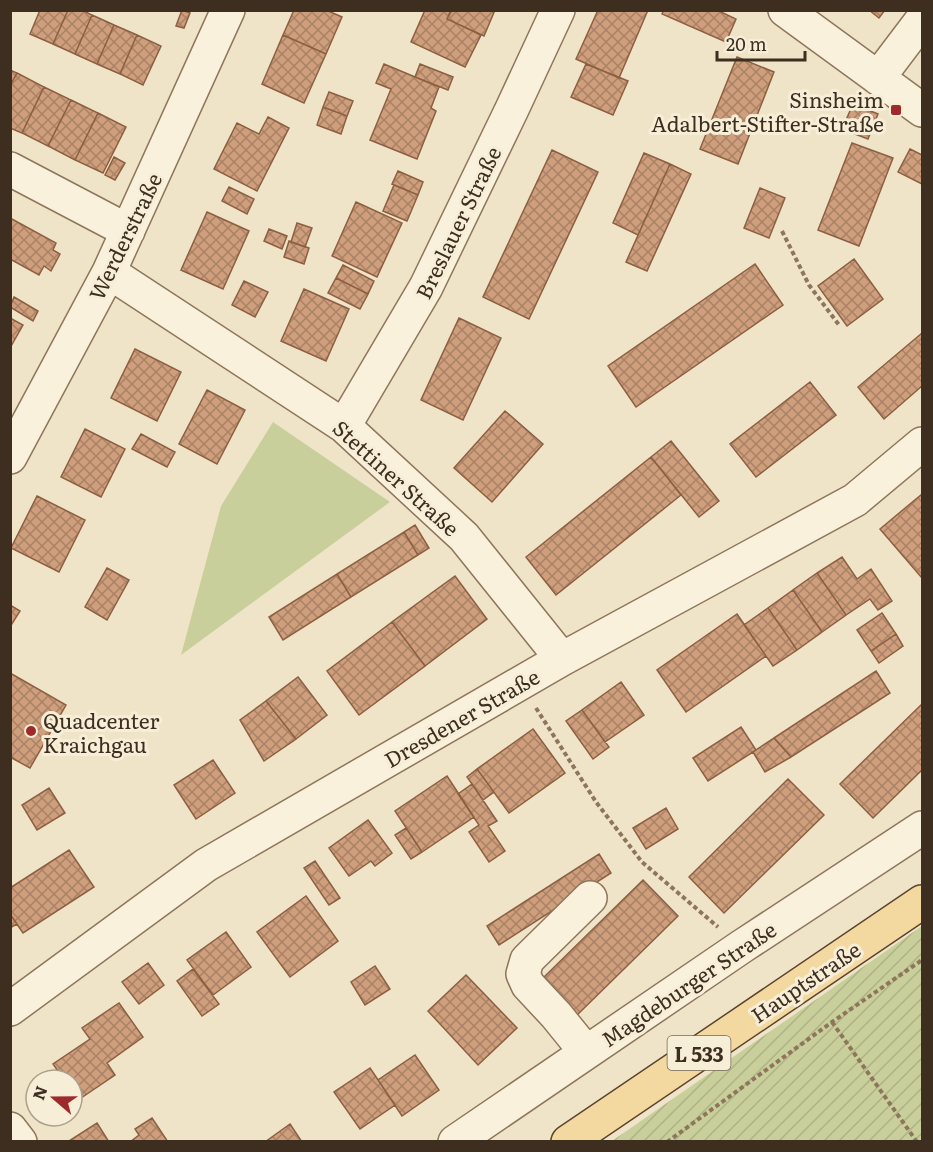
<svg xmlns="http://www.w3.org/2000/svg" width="933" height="1152" font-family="Literata,serif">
  <defs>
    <pattern id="garden-furrows" width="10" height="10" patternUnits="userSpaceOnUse" patternTransform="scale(1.5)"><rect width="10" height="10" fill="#c9cf9b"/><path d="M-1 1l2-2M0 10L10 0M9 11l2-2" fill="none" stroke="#aeb285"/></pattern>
    <pattern id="building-cross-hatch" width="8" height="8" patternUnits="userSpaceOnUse" patternTransform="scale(1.5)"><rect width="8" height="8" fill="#cf9f7d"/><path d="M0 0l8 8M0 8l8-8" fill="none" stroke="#a98266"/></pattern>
  </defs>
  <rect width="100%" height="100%" fill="#f0e4c8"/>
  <!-- green -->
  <path fill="#c9cf9b" d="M273,422L390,502L181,655L221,506Z"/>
  <!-- garden -->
  <path fill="url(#garden-furrows)" d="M922,926V1141H612Z"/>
  <!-- building -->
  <path fill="url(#building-cross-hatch)" stroke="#8d5f41" stroke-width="1.5" d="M40,10H68L53,44L30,34Z
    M68,10H82L92,15L75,54L53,44Z
    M182,10L190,13L184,28L176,26Z
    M294,10H326L342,17L326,54L283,35Z
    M425,10H448L451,12L447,19L481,35L465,67L411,42Z
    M451,10H495L484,36L447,19Z
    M598,10H648L619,78L576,59Z
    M664,10H717L736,19L726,42L662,14Z
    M869,10H885L879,18Z
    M92,15L114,25L97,64L75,54Z
    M114,25L137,35L120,74L97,64Z
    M137,35L161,46L143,85L120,74Z
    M283,35L326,54L304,103L262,84Z
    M737,57L774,72L738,164L700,149Z
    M384,64L439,87L431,108L436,111L417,159L370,140L391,89L376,83Z
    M420,64L453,77L448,90L415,77Z
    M586,64L628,81L613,115L571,97Z
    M10,70L17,73L10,86Z
    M17,73L44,87L22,133L10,128V86Z
    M44,87L71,100L48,146L22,133Z
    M329,92L353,101L347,116L323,107Z
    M71,100L98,113L75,160L48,146Z
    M853,104L878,114L868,139L842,129Z
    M323,107L347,116L341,134L317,125Z
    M98,113L126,127L103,173L75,160Z
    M268,117L289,128L257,191L214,169L237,123L259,134Z
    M852,143L893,158L859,246L818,230Z
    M910,149L922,155V184L898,172Z
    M552,150L598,172L529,319L483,297Z
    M644,153L670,164L638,235L613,223Z
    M114,157L125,163L115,180L105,175Z
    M670,164L691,174L647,271L626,262Z
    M398,171L423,182L418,195L392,184Z
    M394,185L418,195L407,221L383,211Z
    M229,187L254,199L247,214L222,201Z
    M760,188L785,198L769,238L744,228Z
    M356,202L402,223L377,277L332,256Z
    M207,212L249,231L223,289L181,270Z
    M10,218L56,243L53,250L60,254L51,271L44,266L39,275L10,259Z
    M297,223L312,228L305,247L291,242Z
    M269,229L287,236L282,249L264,241Z
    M289,241L309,248L304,264L284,257Z
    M854,259L883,299L847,326L818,286Z
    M755,264L783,305L636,407L608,366Z
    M343,265L374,281L368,294L336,278Z
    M336,278L368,294L360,309L328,293Z
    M244,281L268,292L255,317L232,305Z
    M304,289L349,309L326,361L281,341Z
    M14,297L38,311L33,321L10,307Z
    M10,318L23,325L10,348Z
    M459,318L501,338L463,420L421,400Z
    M922,333V386L884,419L858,387Z
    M135,349L181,372L157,421L111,398Z
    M810,382L836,415L756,477L730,444Z
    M207,390L245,410L217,464L179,444Z
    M505,411L543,444L492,502L454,468Z
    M85,429L125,449L101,497L61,477Z
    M141,434L175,452L167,467L132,449Z
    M671,441L719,501L699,517L651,457Z
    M651,457L681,495L556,595L526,557Z
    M922,494V578L880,529Z
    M37,496L85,520L59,572L11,548Z
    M415,525L429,548L418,555L404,532Z
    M404,532L418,555L351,597L337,574Z
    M842,557L857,579L871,569L892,601L878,610L870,599L846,615L817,573Z
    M107,568L129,580L107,620L85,607Z
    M817,573L846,615L822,632L793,590Z
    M337,574L351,597L283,640L269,617Z
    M455,576L487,619L425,666L392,622Z
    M793,590L822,632L797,650L768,608Z
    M10,605L20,611L10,627Z
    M768,608L797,650L773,666L744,625Z
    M882,613L896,634L871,651L857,630Z
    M737,614L766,656L686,712L657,670Z
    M392,622L425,666L359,715L327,671Z
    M896,634L903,646L879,663L871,651Z
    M876,671L890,693L791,757L774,738Z
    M10,673L66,705L30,768L10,757Z
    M298,677L327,715L296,739L266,701Z
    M621,682L644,715L605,742L582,710Z
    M266,701L296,739L264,761L240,720Z
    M922,704V770L873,818L840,784Z
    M582,710L609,747L593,759L566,721Z
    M741,727L756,750L708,781L693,758Z
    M533,729L565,773L509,813L477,769Z
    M774,738L791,757L765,772L753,752Z
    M213,760L235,793L196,819L174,785Z
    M477,769L494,792L483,800L467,777Z
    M447,776L474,817L422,852L395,811Z
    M788,779L824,815L724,913L689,877Z
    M472,784L497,821L488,826L505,851L489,862L469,832L479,825L458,794Z
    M49,788L65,813L37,830L22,805Z
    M666,808L678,829L646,849L633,828Z
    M368,820L392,853L375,866L371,861L349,876L329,848Z
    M406,828L422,852L411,859L395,835Z
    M69,850L94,887L23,933L10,914V888Z
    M599,854L611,873L499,945L487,926Z
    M315,861L340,898L329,905L304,868Z
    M643,880L678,916L575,1017L540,981Z
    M306,896L338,941L290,977L257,932Z
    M10,914L17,924L10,928Z
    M226,932L251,967L213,995L187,960Z
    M148,963L164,985L139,1004L122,982Z
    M375,966L390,989L365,1005L351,982Z
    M193,969L219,1004L202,1016L177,981Z
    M466,975L517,1028L478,1065L428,1011Z
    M119,1003L143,1037L107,1063L115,1075L78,1100L72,1091V1080H64L53,1064L90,1039L82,1028Z
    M415,1055L439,1090L402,1116L378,1080Z
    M370,1068L395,1105L360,1129L334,1092Z
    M152,1118L168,1142H130L139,1135L135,1129Z
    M97,1123L109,1142H69V1141Z
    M290,1124L302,1142H265Z"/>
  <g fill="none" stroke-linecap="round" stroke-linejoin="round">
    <defs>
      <path id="minor" d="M785,10L922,110
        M878,78L922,20
        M10,169L128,231
        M109,272L344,426L464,537L562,659
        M344,426L426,287L512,109L558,10
        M10,457L109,272L228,10
        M10,1009L206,865L562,659L855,500L922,444
        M586,1052L556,1015L528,985L523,974L527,960L590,898
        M10,1129L20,1142
        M455,1142L741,947L922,828"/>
      <path id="major" d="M568,1142L922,902"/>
    </defs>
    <!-- minor casing -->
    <use href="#minor" stroke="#8d765c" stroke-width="36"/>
    <!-- major casing -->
    <use href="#major" stroke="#5b4430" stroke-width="36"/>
    <!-- path -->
    <path stroke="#8d765c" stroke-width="4" stroke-dasharray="4.5 3" stroke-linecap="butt" d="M782,231L809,285L839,325
      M536,708L596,802L642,862L718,927
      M832,1022L917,1142
      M667,1142L832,1022L922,960"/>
    <!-- minor -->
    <use href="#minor" stroke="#faf1dc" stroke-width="33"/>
    <!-- major -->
    <use href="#major" stroke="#f3d9a0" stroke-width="33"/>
  </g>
  <!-- markers -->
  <g fill="#9e2a2b" stroke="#f7eed8" stroke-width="2">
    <rect x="890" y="104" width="12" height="12" rx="3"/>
    <circle cx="31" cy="731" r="6"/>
  </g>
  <g text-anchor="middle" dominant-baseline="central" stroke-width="6" stroke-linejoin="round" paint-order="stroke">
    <!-- shield labels -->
    <rect fill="#f7eed8" stroke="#756857" stroke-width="1.5" x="667.5" y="1036" width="63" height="34" rx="4.5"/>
    <g font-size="20" font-weight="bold" fill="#3d2e20">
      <text x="699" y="1053">L 533</text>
    </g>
    <!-- poi labels -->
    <g font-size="21" fill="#3d2e20" stroke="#f7eed8" text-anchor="end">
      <text x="884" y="98">Sinsheim<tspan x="884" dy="24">Adalbert-Stifter-Straße</tspan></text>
      <text x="43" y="719" text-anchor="start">Quadcenter<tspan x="43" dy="24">Kraichgau</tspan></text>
    </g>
    <!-- street labels -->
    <g font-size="21" fill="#3d2e20" stroke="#f7eed8">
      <text transform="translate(457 222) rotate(-64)">Breslauer Straße</text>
      <text transform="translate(124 236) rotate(-64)">Werderstraße</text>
      <text transform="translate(397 477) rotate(42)">Stettiner Straße</text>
      <text transform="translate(461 717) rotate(-30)">Dresdener Straße</text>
      <text transform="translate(805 981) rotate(-34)">Hauptstraße</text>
      <text transform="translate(688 983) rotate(-34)">Magdeburger Straße</text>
    </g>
  </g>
  <!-- border -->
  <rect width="933" height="1152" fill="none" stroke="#3d2e20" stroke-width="24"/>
  <!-- north arrow -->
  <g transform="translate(54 1098) rotate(290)"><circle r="28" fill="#f7eed8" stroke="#ada18e" stroke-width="1.5"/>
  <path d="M0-4.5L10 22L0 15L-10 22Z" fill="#9e2a2b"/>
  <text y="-9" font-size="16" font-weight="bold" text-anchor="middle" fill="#3d2e20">N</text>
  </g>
  <!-- scale -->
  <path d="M717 51v9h88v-9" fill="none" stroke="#3d2e20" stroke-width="3"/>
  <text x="726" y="51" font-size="18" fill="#3d2e20" stroke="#f7eed8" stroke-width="4.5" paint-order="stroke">20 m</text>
</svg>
